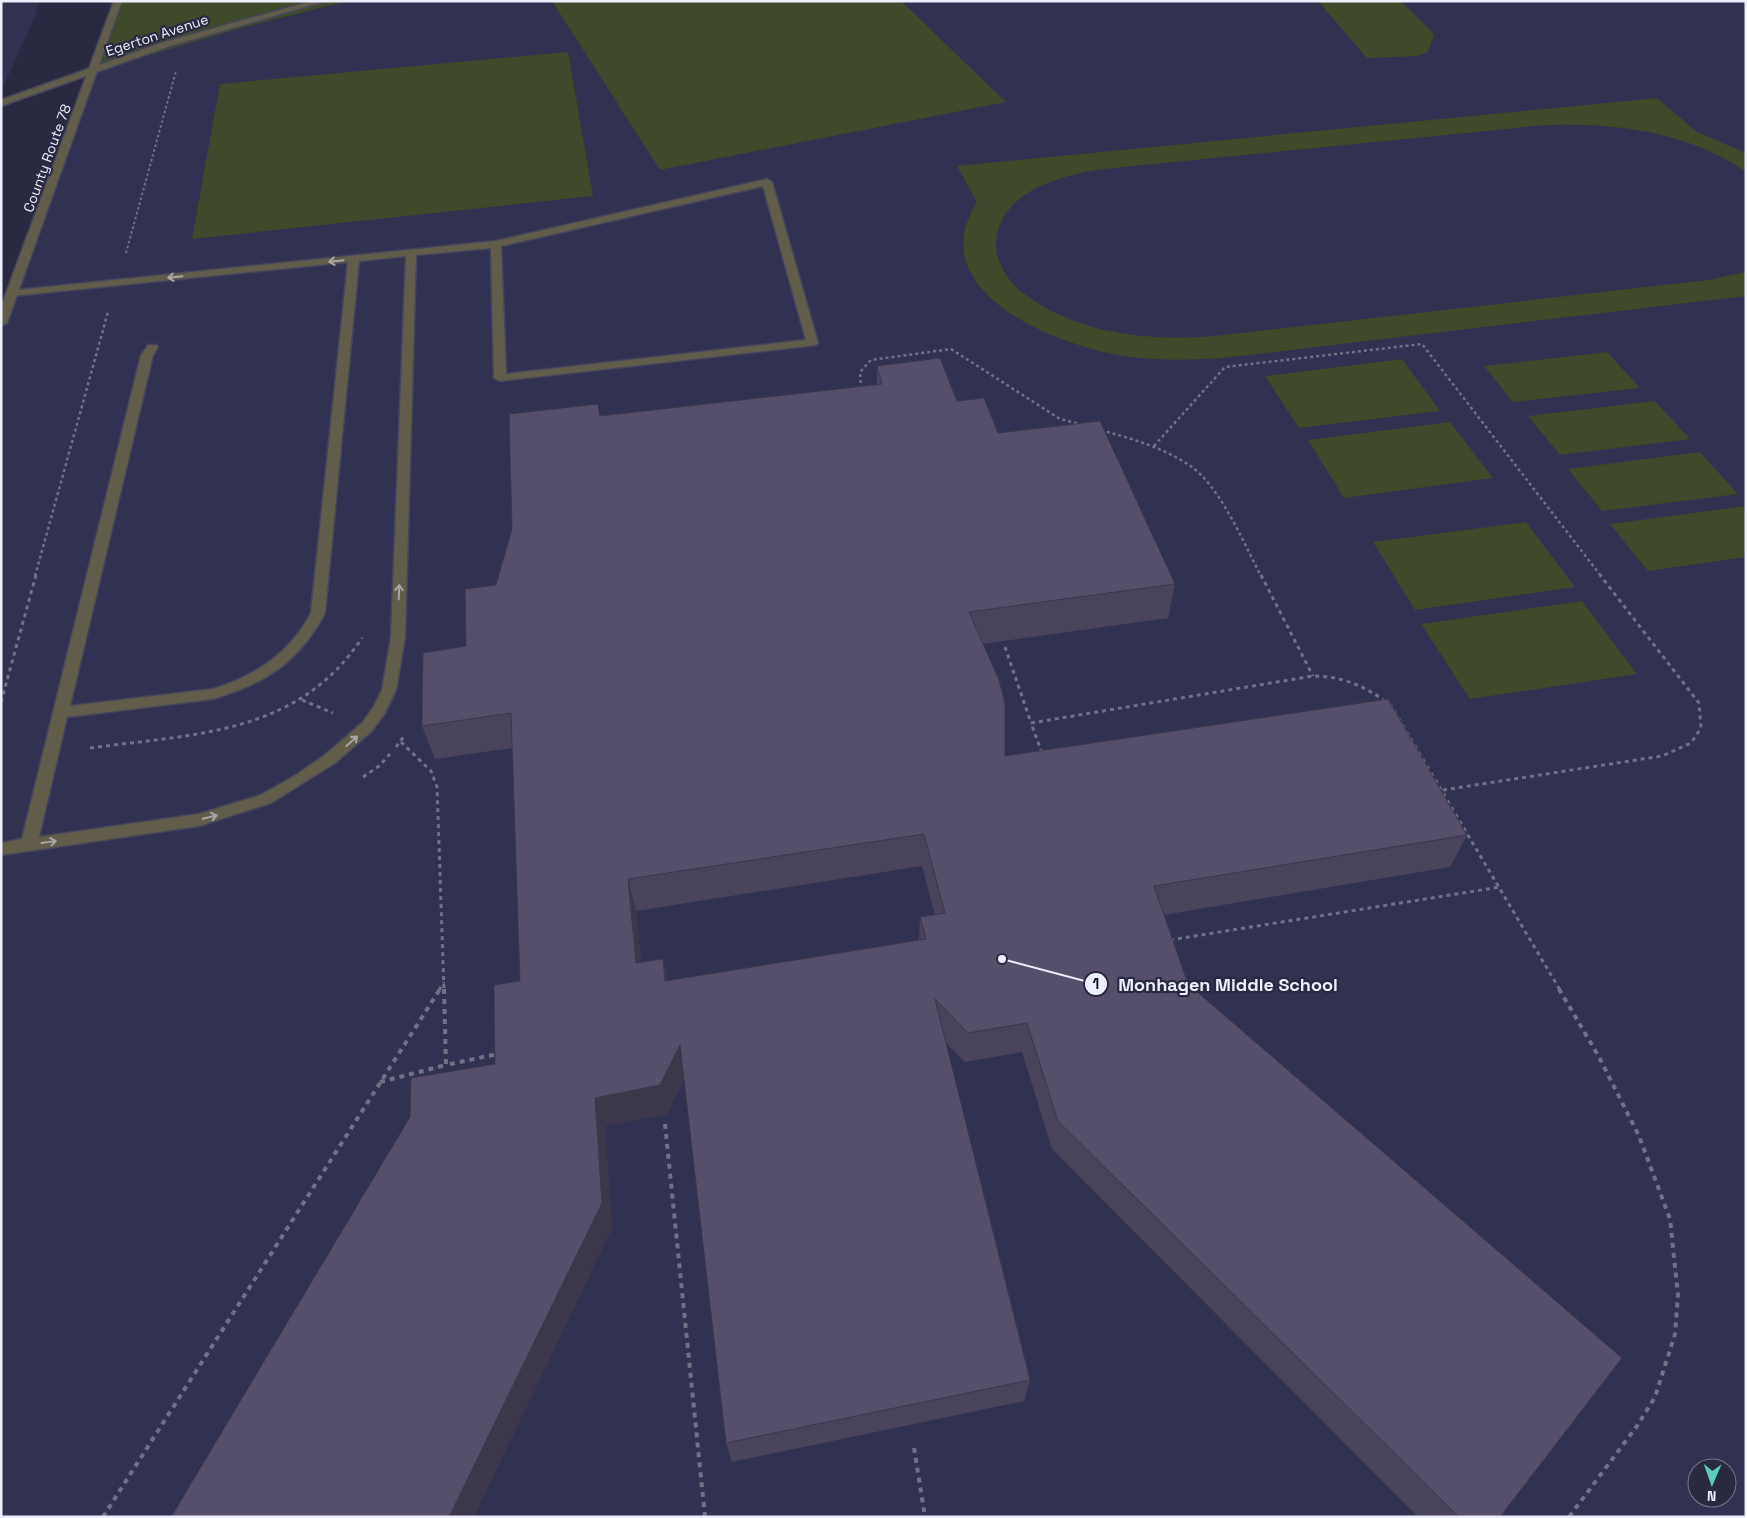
<svg xmlns="http://www.w3.org/2000/svg" width="1747" height="1518" font-family="'Space Grotesk',sans-serif">
  <rect width="100%" height="100%" fill="#292942"/>
  <!-- built -->
  <path fill="#313151" fill-rule="evenodd" d="M1,1H39L36,14L1,92Z
    M348,1H1746V1517H1V332L97,71L245,27ZM1697,1468H1727V1498H1697Z"/>
  <!-- green -->
  <path fill="#3e4a29" d="M122,1H348L245,27L97,71Z
    M552,1H901L1006,102L660,170Z
    M1318,1H1401L1434,34L1428,52L1418,56L1367,58Z
    M568,52L593,196L192,239L220,84Z
    M1657,98L1697,132L1746,153V172C1687,130 1605,121 1535,126L1104,169C1061,175 997,192 996,245C996,264 1010,284 1026,295C1080,335 1150,341 1214,336L1708,280L1746,272V296L1223,358C1190,360 1157,361 1124,356C1056,345 920,292 977,202L957,166Z
    M1607,352L1640,388L1513,402L1484,366Z
    M1402,359L1440,411L1299,428L1265,376Z
    M1655,401L1690,439L1560,455L1528,416Z
    M1450,422L1493,478L1344,498L1308,440Z
    M1700,452L1738,494L1602,511L1568,469Z
    M1746,506V557L1648,571L1610,524Z
    M1526,522L1575,587L1415,610L1373,542Z
    M1582,601L1637,674L1470,699L1421,624Z"/>
  <g fill="none" stroke-linecap="round" stroke-linejoin="round">
    <defs>
      <path id="service" d="M312,1H326L167,47L1,106V100L161,43Z
        M767,179L772,182L818,343L816,345L500,381L494,378L491,248L416,255L405,637L396,690L385,713L372,731L335,763L271,803L199,826L1,855V843L22,839L141,355L148,345H156L158,347L153,355L70,706L213,689C256,676 290,653 311,613L348,262L12,296L7,293L8,291L496,241ZM763,186L806,340L506,374L501,246ZM406,256L391,637L382,690L374,706L362,723L325,755L296,775L261,795L199,814L39,837L67,717L213,699C266,683 298,663 325,613L359,261Z"/>
      <path id="tertiary" d="M114,1H122L7,323L1,326V307Z"/>
    </defs>
    <!-- service casing -->
    <use href="#service" stroke="#45455c" stroke-width="3"/>
    <!-- tertiary casing -->
    <use href="#tertiary" stroke="#45455c" stroke-width="3"/>
    <!-- path-far3 -->
    <path stroke="#717286" stroke-width="2" stroke-dasharray="2.5 2.5" stroke-linecap="butt" d="M126,253L176,71"/>
    <!-- path-far2 -->
    <path stroke="#717286" stroke-width="2.5" stroke-dasharray="3 3" stroke-linecap="butt" d="M861,389L860,372L871,360L951,349L1060,419L1080,424
      M1101,430C1132,439 1162,447 1189,465C1220,485 1244,544 1261,576
      M1154,446L1225,367L1422,344L1601,576
      M35,576L108,312"/>
    <!-- path-far1 -->
    <path stroke="#717286" stroke-width="3" stroke-dasharray="4 4" stroke-linecap="butt" d="M1261,575L1313,676
      M1005,647L1031,723
      M302,700L333,713
      M1,702L36,575
      M1390,704L1560,990
      M401,742L431,771L437,787L444,990
      M396,747L404,736
      M90,748C194,734 298,735 362,638
      M1042,753L1031,723L1313,676C1341,676 1362,685 1385,701
      M363,777L379,766L390,754
      M1443,790L1662,756L1691,743L1701,728L1699,703L1600,575
      M1170,940L1500,887
      M439,990L444,982"/>
    <!-- path -->
    <path stroke="#717286" stroke-width="4" stroke-dasharray="5 5" stroke-linecap="butt" d="M444,989L446,1065L497,1054
      M1559,989L1599,1057L1639,1136L1670,1219L1678,1295L1675,1334L1655,1397L1637,1426L1569,1517
      M380,1082L446,1065
      M665,1124L705,1517
      M914,1448L925,1517
      M103,1517L440,989"/>
    <!-- service -->
    <use href="#service" fill="#625d4b" fill-rule="evenodd"/>
    <!-- tertiary -->
    <use href="#tertiary" fill="#625d4b" fill-rule="evenodd"/>
  </g>
  <!-- wall -->
  <path fill="#49445c" fill-rule="evenodd" d="M877,366L957,401L998,433L1175,584L1168,618L983,644L1005,756L1467,835L1450,867L1164,915L1188,984L1500,1517H1418L1052,1149L1022,1052L965,1062L945,1042L1030,1380L1024,1401L732,1462L726,1443L684,1079L667,1114L605,1126L612,1229L495,1064L520,981L512,748L435,759L422,726L466,646L496,585L512,529L598,404L600,416L877,385ZM922,866L935,915L920,917L919,940L668,981L663,959L641,962L636,911Z"/>
  <!-- shaded-wall -->
  <path fill="#3c374b" d="M628,879L636,911L644,994L636,963Z
    M663,959L670,989L665,981Z
    M680,1045L686,1074L667,1114L605,1126L612,1229L474,1517H449L595,1098Z"/>
  <!-- building -->
  <path fill="#554f6b" stroke="#3c374b" fill-rule="evenodd" d="M940,358L957,401L984,398L998,433L1100,421L1175,584L969,612L999,680L1005,704V756L1388,699L1467,835L1154,886L1188,984L1622,1358L1500,1517H1459L1058,1121L1027,1023L968,1033L935,999L1030,1380L726,1443L680,1045L660,1085L595,1098L602,1203L449,1517H171L410,1117L411,1078L495,1064L494,985L520,981L511,713L422,726L423,653L466,646L465,589L496,585L512,529L509,414L598,404L600,416L882,384L877,366ZM924,834L945,913L920,917L926,939L665,981L663,959L636,963L628,879Z"/>
  <!-- one-way arrows -->
  <defs><path id="oneway-shaft" d="M-6 0H5M1.5-3L5.5 0L1.5 3" fill="none" stroke-width="1.6" stroke-linecap="round" stroke-linejoin="round" transform="scale(1.25)"/></defs>
  <g stroke="#a8a6a4">
    <use href="#oneway-shaft" transform="translate(336 261) rotate(174)"/>
    <use href="#oneway-shaft" transform="translate(175 277) rotate(174)"/>
    <use href="#oneway-shaft" transform="translate(399 592) rotate(-88)"/>
    <use href="#oneway-shaft" transform="translate(352 741) rotate(-42)"/>
    <use href="#oneway-shaft" transform="translate(210 817) rotate(-13)"/>
    <use href="#oneway-shaft" transform="translate(49 842) rotate(-8)"/>
  </g>
  <g text-anchor="middle" dominant-baseline="central" stroke-width="4.5" stroke-linejoin="round" paint-order="stroke">
    <!-- far-street labels -->
    <g font-size="14" fill="#eeeffc" stroke="#292942">
      <text transform="translate(157 35) rotate(-18)">Egerton Avenue</text>
      <text transform="translate(47 158) rotate(-70)">County Route 78</text>
    </g>
  </g>
  <!-- callouts -->
  <path fill="none" stroke="#eeeffc" stroke-width="2" d="M1002 959L1096 984"/>
  <g fill="#eeeffc" stroke="#292942" stroke-width="2">
    <circle cx="1002" cy="959" r="5"/>
    <circle cx="1096" cy="984" r="12"/>
  </g>
  <g font-size="15" text-anchor="middle" font-weight="bold" fill="#111">
    <text x="1096" y="989">1</text>
  </g>
  <g font-size="18" text-anchor="middle" font-weight="bold" fill="#eeeffc" stroke="#292942" stroke-width="4.5" stroke-linejoin="round" paint-order="stroke">
    <text x="1228" y="991">Monhagen Middle School</text>
  </g>
  <!-- border -->
  <rect width="1747" height="1518" fill="none" stroke="#eeeffc" stroke-width="5"/>
  <!-- north arrow -->
  <g transform="translate(1712 1483) rotate(182)"><circle r="24" fill="#292942" stroke="#78788c"/>
  <path d="M0-4L9 19L0 12L-9 19Z" fill="#59cebe"/>
  <text y="-8" font-size="14" font-weight="bold" text-anchor="middle" fill="#eeeffc">N</text>
  </g>
</svg>
